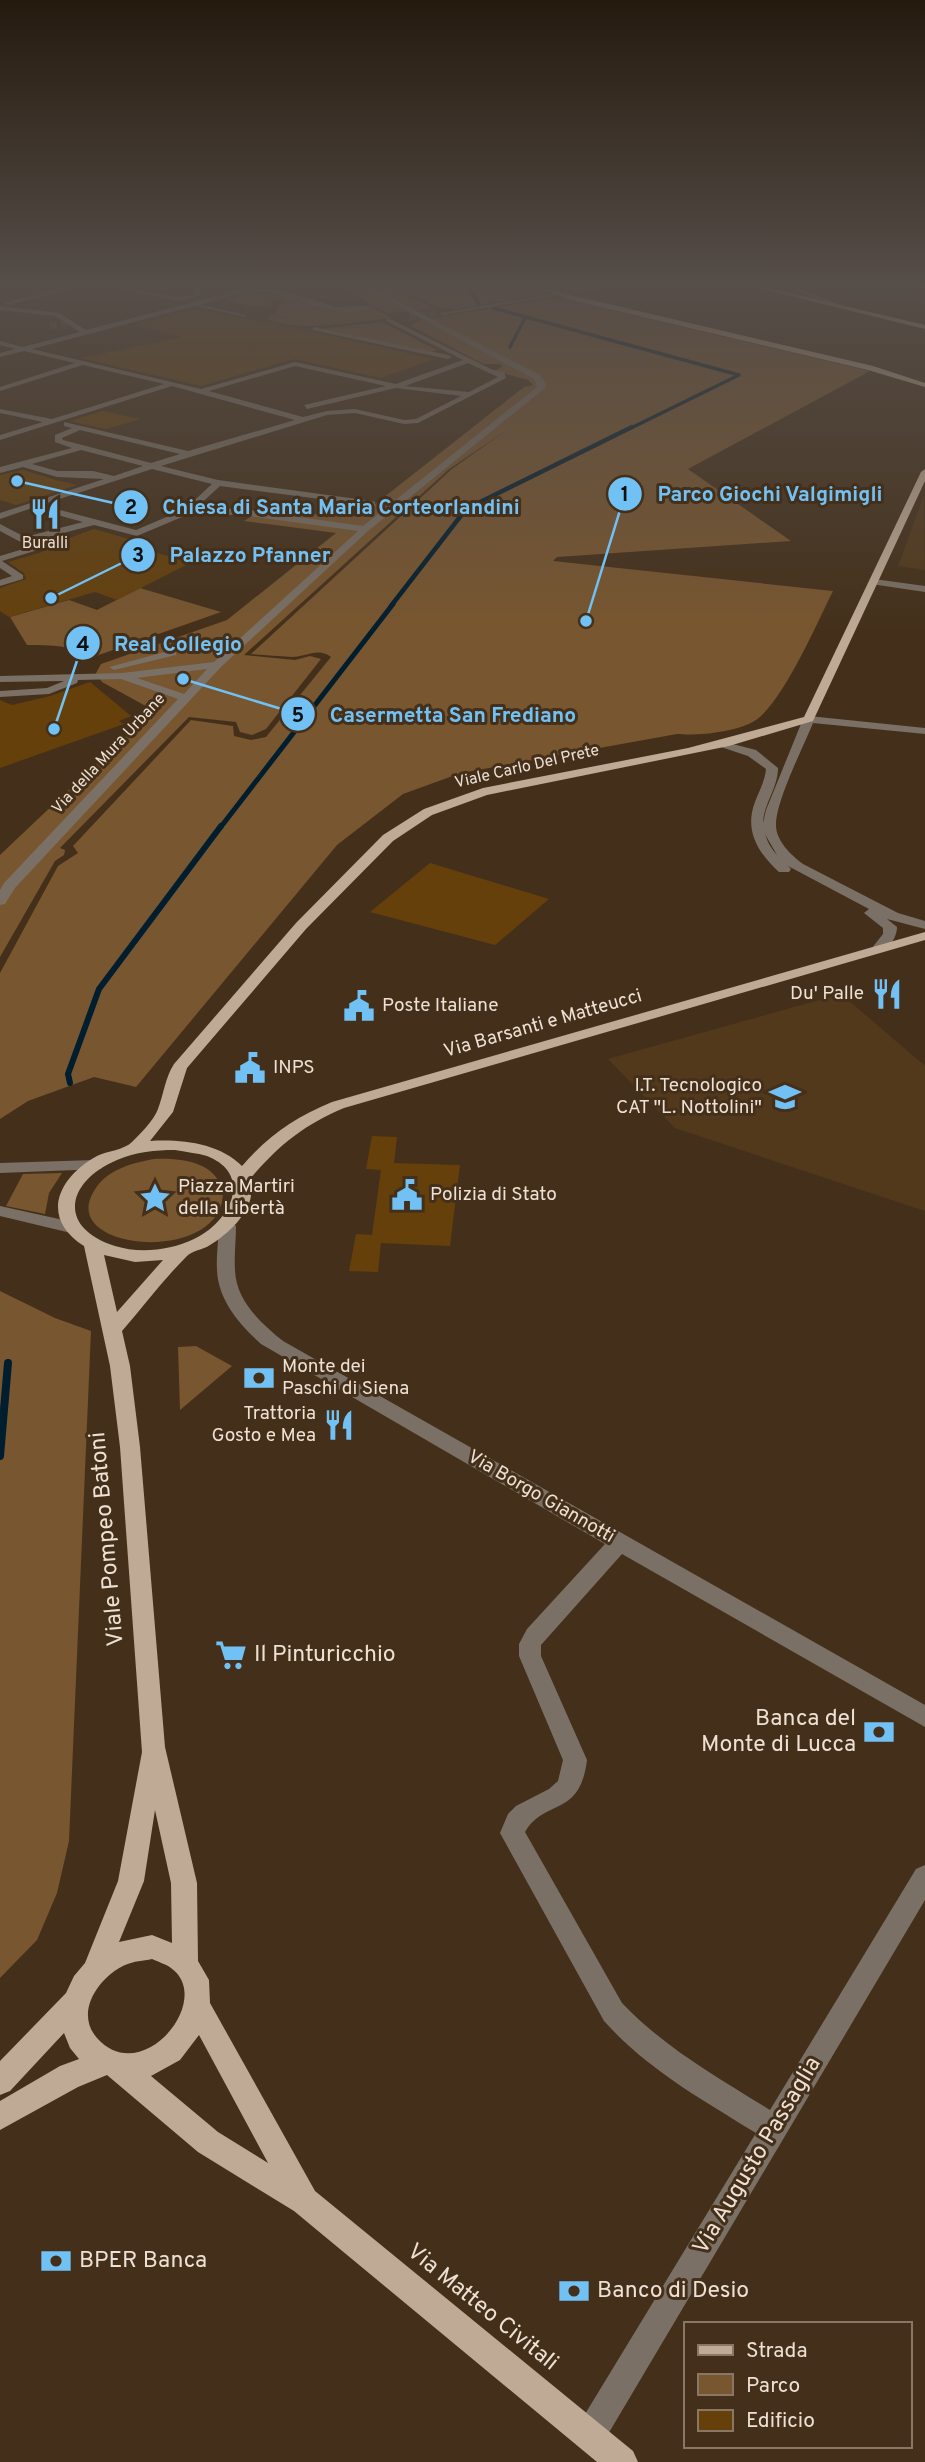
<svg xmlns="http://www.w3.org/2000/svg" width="925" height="2462" font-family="Overpass,sans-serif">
  <rect width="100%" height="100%" fill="#44301a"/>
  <!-- built -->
  <path fill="#52391c" d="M924,495L925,570L898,566Z
    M841,994L925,1066V1211L675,1128L608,1059Z"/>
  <!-- green -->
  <path fill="#78562f" d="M343,288H393L435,309L387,313Z
    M398,288H538L547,293L457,309L439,308Z
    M247,293L286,296L335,311L370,306L392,318C352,322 308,332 269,320V315L303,321L275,315L279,304L287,300H268L273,302L267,304L273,307H251L227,300Z
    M557,297L870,371L688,469L791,541L557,557L553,561L833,591C817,623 784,700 756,720C739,732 697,736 677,734L461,773L403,794L337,845L136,1087L94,1077L28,1101L0,1119V973L58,866L78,853L73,846L191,720L233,726L234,736L251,740L266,737L331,657C318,647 306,657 292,657C278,656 264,655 251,654L452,469L507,430L449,469L244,655L295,660L310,656L321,659L266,729L252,735L240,732L236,722L189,717L60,848L65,850L64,855L55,861L0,957V855L153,710L102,682L96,673L101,664L227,620L336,533L244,521L258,512L360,516L524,387L533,385L528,380L495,371L502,366L500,364H483L411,326L418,321Z
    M382,322L437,350L431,352L319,329Z
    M140,588L221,612L96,656C73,646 52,645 27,645L10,617L69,600L97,610Z
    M154,1159C180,1158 215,1161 223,1191C225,1266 56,1252 94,1191C106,1170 131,1163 154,1159Z
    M62,1173L49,1193L45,1214L6,1206L23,1174Z
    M0,1291L55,1318L91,1331L69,1841L57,1893L37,1940L0,1978Z
    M196,1346L232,1366L180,1410L178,1347Z"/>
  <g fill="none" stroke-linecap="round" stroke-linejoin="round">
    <!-- stream-far4 -->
    <path stroke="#011e2f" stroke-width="3.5" d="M469,288L479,304
      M493,308L739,375L629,429
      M510,347L525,318"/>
    <!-- stream-far3 -->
    <path stroke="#011e2f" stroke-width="4.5" d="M391,606L466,509L632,427"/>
    <!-- stream-far2 -->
    <path stroke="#011e2f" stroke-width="5" d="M220,828L393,604"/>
    <!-- stream-far1 -->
    <path stroke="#011e2f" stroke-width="6" d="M70,1083L68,1074L99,989L221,826"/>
    <!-- stream -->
    <path stroke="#011e2f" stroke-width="8" d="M0,1456L8,1363"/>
  </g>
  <!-- building -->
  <path fill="#65400b" d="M195,309L305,330L434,359L381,378L294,359L201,386L81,358L182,337L133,325Z
    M102,411L141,419L106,429L70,421Z
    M23,470L56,480L77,485L16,505L0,500V475Z
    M94,529L133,540L125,543L190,563L117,600L95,592L9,617L0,611V588L26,579L24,573L8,562L42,552L44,547Z
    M90,682L131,716L119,721L124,724L0,768V700L12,705L50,696Z
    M430,863L549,899L495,945L370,912Z
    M372,1136L397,1137L394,1163L460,1165L450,1246L381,1243L378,1272L349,1271L356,1234L372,1235L381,1170L366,1169Z"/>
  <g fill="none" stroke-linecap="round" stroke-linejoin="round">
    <!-- minor-tunnel -->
    <path stroke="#5e4b36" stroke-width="7" stroke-dasharray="7 3.5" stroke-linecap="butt" d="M409,317L443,313
      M50,326L67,323"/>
    <!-- minor -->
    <path fill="#7a7065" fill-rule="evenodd" d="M63,288H75L7,305L4,303Z
      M116,288L179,297L195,294L194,288H200L201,295L179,301Z
      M248,288L287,292L336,307L376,306C335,325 291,288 248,292C233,293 216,301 200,305L246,315V317L195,306L32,349L201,389L295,362L396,384L463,360L386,321L388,318L493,370L504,372L506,378L418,423L404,424L355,413L327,415L161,466L218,480L372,501L375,502V506L220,486L196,508L242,509L363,526L537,387L534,379L364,288H372L540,375L546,383L545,388L368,531L221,667L15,888L5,904L0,905V890L4,883L178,699L121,679L78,680L77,683L49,694L0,697V691L47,688L64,681L0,682V676L122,673L214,662L358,531L242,515L189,514L137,536L94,525L33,541L41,545V549L2,561L23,575V579L0,586V580L12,576L0,568V556L30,547L0,531V524L25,537L83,522L32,508L0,519V513L104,479L57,477L23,467L0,473V467L72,448L55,442V435L72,428L64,426V422L188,451L295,420L172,386L0,440V435L43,422L0,413V409L52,419L164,384L83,365L0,391V387L75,363L24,351L0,357V353L15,349L0,345V341L23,347L80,332L55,316L0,310V306L59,313L86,330ZM468,363L498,377L469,392L405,386ZM295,366L386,386L304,405L307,409L396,388L461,396L416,419L404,420L355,409L327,411L303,417L209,391ZM80,430L180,454L151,463L63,440L62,438ZM81,450L143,466L114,476L93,471H57L32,464ZM152,469L212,484L185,509L136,530L41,505ZM207,669L184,694L137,678Z
      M789,288H798L842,306L837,307Z
      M557,293L555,296L443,315L440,313Z
      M314,327L448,355L452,357L448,359L312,330Z
      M874,579L925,586V592L871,584L869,582Z
      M172,650L176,651V655L114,670L109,667Z
      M809,716L925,728V734L813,723C803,748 776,800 776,825C776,841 791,855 803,864L898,913L925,921V929L887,919L897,927C897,937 889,950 879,952L872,948L883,934V928L864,913L869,909L788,866L791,869L789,872H779C758,853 744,830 755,802C759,791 765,781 766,769L748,756L715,745L721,741L756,750L778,768C778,788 764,803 763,823L766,810L803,719ZM765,833L766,836L777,855C771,848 767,842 765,833Z
      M95,1160L101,1161L103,1165L101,1169L0,1173V1163Z
      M0,1206L77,1223L80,1227L71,1233L0,1216Z
      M227,1220L236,1226C236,1241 234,1255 235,1270C236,1301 261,1323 283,1341L925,1705V1727L622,1554L541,1645V1656L587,1760C580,1818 545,1798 525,1832L622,2003C665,2048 717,2077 770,2110L916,1869L925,1865V1900L601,2446L590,2451L579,2446L574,2435L579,2424L756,2133C701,2099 647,2069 604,2021L500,1833L508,1814L516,1806L549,1789L558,1781L563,1760L519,1656V1644L527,1629L605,1544L261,1344C240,1325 218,1300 217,1270C216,1255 219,1241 218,1226Z"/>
    <!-- major -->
    <path fill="#bfaa95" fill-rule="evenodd" d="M541,288L873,366L925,383V387L868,370L567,299Z
      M564,288H601L562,291Z
      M758,288H769L925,325V329Z
      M925,469V481L813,721L729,746L487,795L432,815L393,841L306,929L187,1068L173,1112L150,1141C181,1139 219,1143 242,1166C268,1136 295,1117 332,1102L925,932V940L344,1108C303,1125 277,1147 249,1180C260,1205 230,1233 210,1245C203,1250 192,1250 186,1257C163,1280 143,1307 122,1331L130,1366L140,1447L165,1747L197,1883L198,1961L209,1980L210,2003L315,2191L633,2451L638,2462H597L294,2211L198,2152L107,2075L78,2087L0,2130V2101L60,2066L79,2059L70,2048L64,2033L10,2091L0,2095V2061L66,1993L74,1976L85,1963L118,1881L142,1752L120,1447L110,1366L84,1246C40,1218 57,1178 97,1156C107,1151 124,1150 132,1142C140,1134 154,1120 158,1109C164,1093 165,1078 174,1064L296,923L383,835L424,809L483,788L688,748L804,717L921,472ZM175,1150C185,1152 197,1153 207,1156C255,1175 229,1223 194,1239C171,1250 140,1254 115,1246C56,1227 67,1181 117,1160C136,1152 155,1150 175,1150ZM104,1255L135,1262L163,1260L117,1312ZM155,1810L171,1883L172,1943L152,1935L119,1942L144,1881ZM152,1959C158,1962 166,1964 171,1968C215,1999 142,2089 97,2038C74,2012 99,1977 125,1965C134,1961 143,1961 152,1959ZM199,2035L268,2163L218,2132L151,2076L180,2060Z"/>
  </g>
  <!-- sky -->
  <linearGradient id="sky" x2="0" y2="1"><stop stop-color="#251a0e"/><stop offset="0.45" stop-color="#564e49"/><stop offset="1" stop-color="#564e49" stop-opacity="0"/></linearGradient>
  <rect width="925" height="633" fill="url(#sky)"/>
  <!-- icons -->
  <defs>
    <symbol id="restaurant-bare" viewBox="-9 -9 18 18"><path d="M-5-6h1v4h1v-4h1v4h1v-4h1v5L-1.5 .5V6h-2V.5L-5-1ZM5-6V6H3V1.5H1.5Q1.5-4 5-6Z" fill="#72c1f5" stroke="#44301a" stroke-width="2.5" paint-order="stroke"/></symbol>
    <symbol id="civic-bare" viewBox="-9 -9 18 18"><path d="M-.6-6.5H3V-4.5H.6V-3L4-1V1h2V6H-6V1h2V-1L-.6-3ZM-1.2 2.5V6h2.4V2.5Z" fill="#72c1f5" stroke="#44301a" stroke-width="2.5" paint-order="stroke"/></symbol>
    <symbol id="school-bare" viewBox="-9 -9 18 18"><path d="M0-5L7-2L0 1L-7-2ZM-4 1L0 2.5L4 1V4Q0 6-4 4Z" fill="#72c1f5" stroke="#44301a" stroke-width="2.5" paint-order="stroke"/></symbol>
    <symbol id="sight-bare" viewBox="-9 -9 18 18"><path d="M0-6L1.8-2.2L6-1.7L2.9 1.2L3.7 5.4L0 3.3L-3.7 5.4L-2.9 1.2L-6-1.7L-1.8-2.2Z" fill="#72c1f5" stroke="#44301a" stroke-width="2.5" paint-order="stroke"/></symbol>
    <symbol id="bank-bare" viewBox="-9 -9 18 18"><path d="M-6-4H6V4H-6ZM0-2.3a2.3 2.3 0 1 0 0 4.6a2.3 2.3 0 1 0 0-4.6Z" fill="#72c1f5" stroke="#44301a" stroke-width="2.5" paint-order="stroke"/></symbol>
    <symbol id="supermarket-bare" viewBox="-9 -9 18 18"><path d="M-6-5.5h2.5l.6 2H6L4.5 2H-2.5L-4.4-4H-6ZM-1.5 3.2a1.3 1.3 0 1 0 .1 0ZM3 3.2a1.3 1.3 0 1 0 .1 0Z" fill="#72c1f5" stroke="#44301a" stroke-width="2.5" paint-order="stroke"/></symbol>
  </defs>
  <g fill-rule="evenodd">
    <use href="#restaurant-bare" x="23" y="492" width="44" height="44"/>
    <use href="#restaurant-bare" x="865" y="972" width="44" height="44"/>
    <use href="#civic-bare" x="337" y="984" width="44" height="44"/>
    <use href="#civic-bare" x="228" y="1046" width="44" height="44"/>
    <use href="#school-bare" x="763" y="1075" width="44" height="44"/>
    <use href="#civic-bare" x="385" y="1173" width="44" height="44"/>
    <use href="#sight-bare" x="133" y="1176" width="44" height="44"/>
    <use href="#bank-bare" x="237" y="1356" width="44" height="44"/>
    <use href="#restaurant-bare" x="317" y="1403" width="44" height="44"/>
    <use href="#supermarket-bare" x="209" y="1633" width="44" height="44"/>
    <use href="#bank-bare" x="857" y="1710" width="44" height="44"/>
    <use href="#bank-bare" x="34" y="2239" width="44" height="44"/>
    <use href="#bank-bare" x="552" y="2269" width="44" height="44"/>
  </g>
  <g text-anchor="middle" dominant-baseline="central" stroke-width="6" stroke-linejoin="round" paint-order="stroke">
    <!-- far-poi labels -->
    <g font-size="16" fill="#eee1d4" stroke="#44301a">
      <text x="45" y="544">Buralli</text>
    </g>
    <!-- far-street labels -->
    <g font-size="16" fill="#eee1d4" stroke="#44301a">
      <text transform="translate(109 754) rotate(-47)">Via della Mura Urbane</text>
      <text transform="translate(527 767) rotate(-13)">Viale Carlo Del Prete</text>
    </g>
    <!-- poi labels -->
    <g font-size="19" fill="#eee1d4" stroke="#44301a" text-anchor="start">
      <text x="864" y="994" text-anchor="end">Du' Palle</text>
      <text x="382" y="1006">Poste Italiane</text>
      <text x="273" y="1068">INPS</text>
      <text x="762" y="1086" text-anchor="end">I.T. Tecnologico<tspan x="762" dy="22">CAT "L. Nottolini"</tspan></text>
      <text x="178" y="1187">Piazza Martiri<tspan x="178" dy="22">della Libertà</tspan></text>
      <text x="430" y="1195">Polizia di Stato</text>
      <text x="282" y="1367">Monte dei<tspan x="282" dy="22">Paschi di Siena</tspan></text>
      <text x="316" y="1414" text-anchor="end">Trattoria<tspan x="316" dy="22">Gosto e Mea</tspan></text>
    </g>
    <!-- street labels -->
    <g font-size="19" fill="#eee1d4" stroke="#44301a">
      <text transform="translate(543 1024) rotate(-16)">Via Barsanti e Matteucci</text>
      <text transform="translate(541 1497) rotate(30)">Via Borgo Giannotti</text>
    </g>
    <!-- near-street labels -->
    <g font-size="23" fill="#eee1d4" stroke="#44301a">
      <text transform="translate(108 1539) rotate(-95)">Viale Pompeo Batoni</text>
      <text transform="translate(758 2156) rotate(-59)">Via Augusto Passaglia</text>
      <text transform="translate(482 2308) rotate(39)">Via Matteo Civitali</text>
    </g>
    <!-- near-poi labels -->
    <g font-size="23" fill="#eee1d4" stroke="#44301a" text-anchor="start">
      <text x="254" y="1655">Il Pinturicchio</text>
      <text x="856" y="1719" text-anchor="end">Banca del<tspan x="856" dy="26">Monte di Lucca</tspan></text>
      <text x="79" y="2261">BPER Banca</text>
      <text x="597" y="2291">Banco di Desio</text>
    </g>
  </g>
  <!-- callouts -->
  <path fill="none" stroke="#72c1f5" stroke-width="2.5" d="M586 621L625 494M17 481L131 507M51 598L138 555M54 729L83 643M183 679L298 714"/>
  <g fill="#72c1f5" stroke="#44301a" stroke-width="2.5">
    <circle cx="586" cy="621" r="7"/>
    <circle cx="17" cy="481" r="7"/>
    <circle cx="51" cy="598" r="7"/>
    <circle cx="54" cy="729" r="7"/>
    <circle cx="183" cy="679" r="7"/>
    <circle cx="625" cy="494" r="18"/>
    <circle cx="131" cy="507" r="18"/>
    <circle cx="138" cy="555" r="18"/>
    <circle cx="83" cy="643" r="18"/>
    <circle cx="298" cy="714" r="18"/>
  </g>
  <g font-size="21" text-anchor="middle" font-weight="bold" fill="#111">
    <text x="625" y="501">1</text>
    <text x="131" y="514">2</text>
    <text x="138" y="562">3</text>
    <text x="83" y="651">4</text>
    <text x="298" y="722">5</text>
  </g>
  <g font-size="21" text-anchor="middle" font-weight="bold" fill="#72c1f5" stroke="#44301a" stroke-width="6" stroke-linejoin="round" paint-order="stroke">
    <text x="770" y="501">Parco Giochi Valgimigli</text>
    <text x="341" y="514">Chiesa di Santa Maria Corteorlandini</text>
    <text x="250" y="562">Palazzo Pfanner</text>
    <text x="178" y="651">Real Collegio</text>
    <text x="453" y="722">Casermetta San Frediano</text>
  </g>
  <!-- legend -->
  <rect x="684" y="2322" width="228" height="126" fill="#44301a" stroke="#887764" stroke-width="2"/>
  <rect x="698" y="2345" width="35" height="10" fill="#bfaa95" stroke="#887764" stroke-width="2"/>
  <text x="746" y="2357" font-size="21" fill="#eee1d4">Strada</text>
  <rect x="698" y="2374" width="35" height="21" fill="#78562f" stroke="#887764" stroke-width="2"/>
  <text x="746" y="2392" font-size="21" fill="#eee1d4">Parco</text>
  <rect x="698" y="2410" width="35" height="21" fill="#65400b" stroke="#887764" stroke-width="2"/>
  <text x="746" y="2427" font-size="21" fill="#eee1d4">Edificio</text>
</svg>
